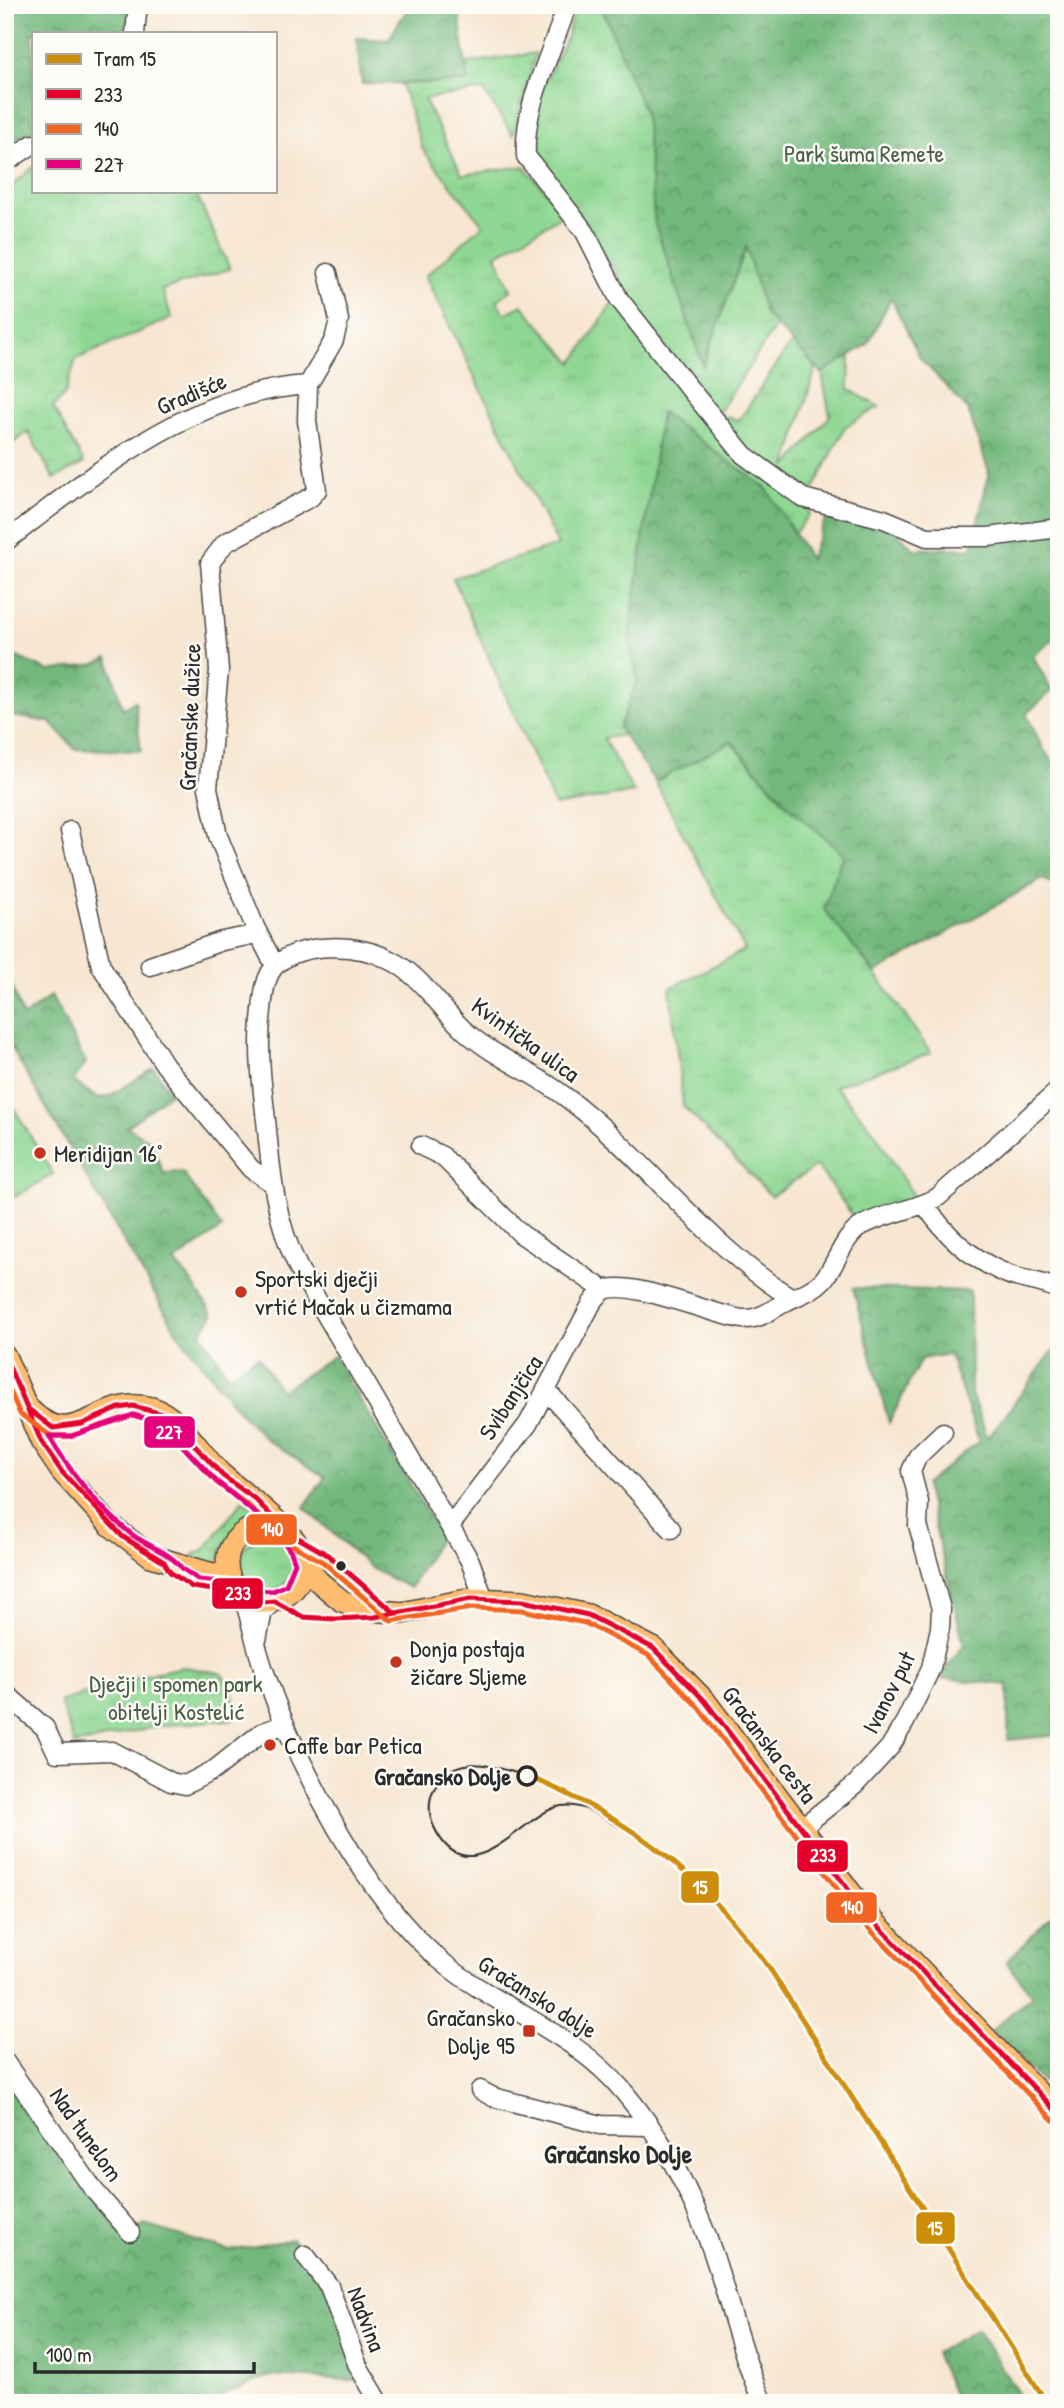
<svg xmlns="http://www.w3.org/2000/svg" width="1064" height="2408" font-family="'Patrick Hand',sans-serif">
  <defs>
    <pattern id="grass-tufts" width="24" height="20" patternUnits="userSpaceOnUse" patternTransform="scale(1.75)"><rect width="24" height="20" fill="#8ed792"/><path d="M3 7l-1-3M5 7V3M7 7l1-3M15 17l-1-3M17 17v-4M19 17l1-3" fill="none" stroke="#7bb97e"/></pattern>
    <pattern id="forest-crowns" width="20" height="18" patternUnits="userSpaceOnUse" patternTransform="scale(1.75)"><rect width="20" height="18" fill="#72b87c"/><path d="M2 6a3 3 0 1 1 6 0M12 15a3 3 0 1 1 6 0" fill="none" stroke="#5e9666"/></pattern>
  </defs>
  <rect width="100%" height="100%" fill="#fdfcf7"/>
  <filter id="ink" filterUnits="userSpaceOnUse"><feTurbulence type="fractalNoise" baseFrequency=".0143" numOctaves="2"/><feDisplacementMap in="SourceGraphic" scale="14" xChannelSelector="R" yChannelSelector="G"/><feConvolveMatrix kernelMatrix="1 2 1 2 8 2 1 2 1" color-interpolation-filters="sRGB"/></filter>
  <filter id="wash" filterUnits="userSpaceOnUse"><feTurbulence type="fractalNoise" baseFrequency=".00686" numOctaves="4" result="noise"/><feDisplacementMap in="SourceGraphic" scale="28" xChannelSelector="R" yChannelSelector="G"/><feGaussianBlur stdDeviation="1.57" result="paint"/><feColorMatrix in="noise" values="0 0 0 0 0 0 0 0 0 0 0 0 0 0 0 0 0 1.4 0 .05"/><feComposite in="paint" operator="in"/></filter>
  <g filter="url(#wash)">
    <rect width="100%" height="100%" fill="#f7e6d1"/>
    <!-- grass -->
    <path fill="url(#grass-tufts)" stroke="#5c815e" stroke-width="2" d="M575,5H601L645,114L655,224L704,364L746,246L765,314L776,326L717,415L739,420L792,342L816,367L786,468L830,416L822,373L850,356L849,389L879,407L845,427L814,489L795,492L810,513L794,534L766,488L629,638L638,679L619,728L624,735L603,738L634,792L555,806L453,578L558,545L425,276L483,225L423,150L401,84L468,82L466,63L536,53L513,135L483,90L424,99L462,175L524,166L565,214L496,255L511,290L497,301L505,314L522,305L573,363L613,302L632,305L613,267L531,158L525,126L567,36Z
      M33,167V191H195L230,269L162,290L172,318L76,359L65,394L53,407L84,463L54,479L28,432L5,449V192Z
      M730,741L789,807L843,854L824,909L875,973L931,1053L835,1086L874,1131L916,1201L855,1219L817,1166L771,1196L683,1106L670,988L745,950L655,782Z
      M243,1500L263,1517C239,1526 222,1536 219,1564L191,1561L192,1556L205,1549Z
      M239 1564a27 27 0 1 1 54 0a27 27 0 1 1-54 0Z
      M311,1553C331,1563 346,1579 361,1594L360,1598C343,1587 314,1575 311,1553Z
      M183,1667L221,1673L233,1693L234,1719L159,1726L75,1745L60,1702L149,1674Z"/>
    <!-- forest -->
    <path fill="url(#forest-crowns)" stroke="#4e7254" stroke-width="2" d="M5,5H128L132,33H33V129L5,147Z
      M410,5H458L468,82L362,84L356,38L388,40Z
      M601,5H1059V635L1033,656L1052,691L1026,714L1044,750L1059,769V888L1043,879L875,973L824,909L843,854L789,807L731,741L655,782L619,728L638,679L629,638L661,412L766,488L810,559L825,519L839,516L889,525L914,549L972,548L989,472L968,410L920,358L891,298L868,344L822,373L765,314L746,247L703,366L655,224L645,114Z
      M5,652L49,671L95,664L108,658L123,709L135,701L141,751L75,749L50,722L5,715Z
      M5,967L23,1017L51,996L86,1063L73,1081L97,1098L108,1097L154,1068L170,1093L127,1127L148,1139L164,1173L182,1172L222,1228L174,1262L189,1278L213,1315L201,1333L228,1375L258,1356L281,1391L334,1356L441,1536L410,1588L372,1569L304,1507L325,1477L268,1441L240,1413L176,1331L5,1037Z
      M853,1288L970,1291L971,1394L988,1438L1059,1343V1735L1008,1740V1685L939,1678L964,1645L925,1485L979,1441L949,1354L921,1359L889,1423Z
      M1059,1908V2097L991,2031L1032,1995L1006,1962Z
      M5,2073L123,2237L145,2225L230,2251L292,2239L328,2291L369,2381L269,2376L205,2403H5Z
      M977,2329L1024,2403H957L935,2353Z"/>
    <!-- garden -->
    <path fill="#8ed792" stroke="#5c815e" stroke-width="2" d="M10,1102L53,1174L15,1197L5,1180V1105Z"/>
  </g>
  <g filter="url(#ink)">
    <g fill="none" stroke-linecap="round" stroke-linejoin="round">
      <defs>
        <path id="minor" d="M567,5C552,54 523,104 526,156L585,232L619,299L689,388L744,455L803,498L884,519L927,537H988L1059,528
          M135,33L138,5
          M5,163L33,144
          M5,542C95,473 191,392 308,385
          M70,831L101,966L165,1065L251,1169L272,1183
          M150,966L222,941L258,934
          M275,966L255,927L218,836L208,788L219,670L210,563L225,543L311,497L317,490L307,421L308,385L334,340L339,320L328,273
          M421,1146L442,1156L521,1234L604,1290
          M925,1205C946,1236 971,1259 1007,1274C1023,1281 1043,1281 1059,1290
          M547,1391L671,1529
          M450,1526L528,1424L592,1303C595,1299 599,1294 603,1291C627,1277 714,1316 743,1319C758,1320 770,1311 782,1304C796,1295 811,1293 823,1280C838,1263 842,1237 863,1225C887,1212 914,1211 938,1197L1059,1090
          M242,1594C251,1619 255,1645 264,1670C296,1763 365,1897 440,1960C498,2009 575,2032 624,2092C663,2138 693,2196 713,2253C730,2303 741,2354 763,2403
          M484,1599L470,1561L299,1269C275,1221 271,1173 266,1120C262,1086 258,1054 261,1020C263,1003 263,977 276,965C303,941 358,944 388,959C421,974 439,1008 465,1031C495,1058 536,1073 567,1098C648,1159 705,1245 792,1298
          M257,1640L263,1611L274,1601
          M5,1693L45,1728L57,1753L112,1751L171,1782L185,1785L214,1770L261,1733L285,1724
          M800,1829L855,1785L890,1747L905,1722L931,1668L940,1628L941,1609L918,1525L919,1502L911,1471L918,1456L943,1432
          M5,2062L93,2189L130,2232
          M480,2090L493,2097L601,2125L648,2126
          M305,2255L329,2286L358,2366L380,2403"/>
        <path id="major" d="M5,1356L41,1441L62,1472L110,1525L151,1556L230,1579
          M29,1409C76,1457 98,1393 152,1408C181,1417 200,1454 221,1474C243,1494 266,1508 286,1531
          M227 1564a38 38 0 1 1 76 0a38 38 0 1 1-76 0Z
          M304,1562L318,1581L342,1601L363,1609L402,1613L471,1599L523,1601L588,1615L653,1648L705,1701L867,1914L1059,2114"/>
      </defs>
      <!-- minor casing -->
      <use href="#minor" stroke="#4a4744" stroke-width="21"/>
      <!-- major casing -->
      <use href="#major" stroke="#4a4744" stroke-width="24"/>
      <!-- minor -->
      <use href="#minor" stroke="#fff" stroke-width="18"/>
      <!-- major -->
      <use href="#major" stroke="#febc70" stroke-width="21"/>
      <!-- tram -->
      <path stroke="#2b2b2b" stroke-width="2" d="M527,1776C494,1767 452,1749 433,1791C428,1802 429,1816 434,1827C469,1901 525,1811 561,1806C583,1802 602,1818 620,1828"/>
      <defs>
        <path id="bus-1" d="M5,1357L41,1441L62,1472L123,1537L164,1562L170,1572L192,1587L242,1594L262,1602L274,1601L303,1617L335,1619L375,1617L471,1599L523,1601L588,1615L653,1648L705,1701L867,1914L1059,2114
          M19,1388L27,1408L53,1428L82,1424L119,1408L133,1406L166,1415L223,1476L255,1499L286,1531L328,1555L395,1613"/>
        <path id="bus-2" d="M5,1379L20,1414L51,1436H71L133,1415L161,1422L217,1483L249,1506L280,1538L323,1562L391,1621L472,1608L522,1610L585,1623L648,1655L698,1707L861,1920L1053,2120"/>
        <path id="bus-3" d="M180,1566C166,1550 146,1546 130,1533C98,1507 69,1471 49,1436H71L133,1415L161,1423L215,1480L275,1530L291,1552L295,1563L286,1585L273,1591L256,1590L232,1583L199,1580L183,1569"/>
      </defs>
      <!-- bus-1 casing -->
      <use href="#bus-1" stroke="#fdfcf7" stroke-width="10"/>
      <!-- bus-2 casing -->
      <use href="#bus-2" stroke="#fdfcf7" stroke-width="10"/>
      <!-- bus-3 casing -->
      <use href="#bus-3" stroke="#fdfcf7" stroke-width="10"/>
      <!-- bus-1 -->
      <use href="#bus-1" stroke="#e4002b" stroke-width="5"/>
      <!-- bus-2 -->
      <use href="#bus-2" stroke="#f26522" stroke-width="5"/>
      <!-- bus-3 -->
      <use href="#bus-3" stroke="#e5007d" stroke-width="5"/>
      <defs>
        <path id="tram-1" d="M527,1776C635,1820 704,1877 772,1972L1047,2403"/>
      </defs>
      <!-- tram-1 casing -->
      <use href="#tram-1" stroke="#fdfcf7" stroke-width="10"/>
      <!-- tram-1 -->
      <use href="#tram-1" stroke="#ce8d09" stroke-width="5"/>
    </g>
  </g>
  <!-- markers -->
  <g fill="#c8321e" stroke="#fdfcf7" stroke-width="2.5">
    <circle cx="40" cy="1153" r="7"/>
    <circle cx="241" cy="1292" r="7"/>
    <circle cx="396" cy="1662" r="7"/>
    <circle cx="270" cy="1745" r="7"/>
    <rect x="522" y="2024" width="14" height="14" rx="3.5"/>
  </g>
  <circle fill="#2b2b2b" stroke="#fdfcf7" stroke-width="2.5" cx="341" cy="1566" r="6"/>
  <circle fill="#fdfcf7" stroke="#2b2b2b" stroke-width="3.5" cx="527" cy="1776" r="9"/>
  <g text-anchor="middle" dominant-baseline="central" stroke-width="5" stroke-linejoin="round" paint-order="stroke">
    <!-- park labels -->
    <g font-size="24" fill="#495f4a" stroke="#fdfcf7">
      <text x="864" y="153">Park šuma Remete</text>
      <text x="176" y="1683">Dječji i spomen park<tspan x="176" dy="28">obitelji Kostelić</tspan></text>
    </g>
    <!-- street labels -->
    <g font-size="24" fill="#2b2b2b" stroke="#fdfcf7">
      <text transform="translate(191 393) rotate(-23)">Gradišće</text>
      <text transform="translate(189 717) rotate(-88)">Gračanske dužice</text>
      <text transform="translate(526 1039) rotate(36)">Kvintička ulica</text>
      <text transform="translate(510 1397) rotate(-57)">Svibanjčica</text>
      <text transform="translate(888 1692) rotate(-63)">Ivanov put</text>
      <text transform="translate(770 1744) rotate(53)">Gračanska cesta</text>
      <text transform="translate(538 1996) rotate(32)">Gračansko dolje</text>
      <text transform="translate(87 2134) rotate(55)">Nad tunelom</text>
      <text transform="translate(367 2319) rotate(69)">Nadvina</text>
    </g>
    <!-- poi labels -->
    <g font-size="24" fill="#2b2b2b" stroke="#fdfcf7" text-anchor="start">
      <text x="54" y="1153">Meridijan 16°</text>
      <text x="255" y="1278">Sportski dječji<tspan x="255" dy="28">vrtić Mačak u čizmama</tspan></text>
      <text x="410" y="1648">Donja postaja<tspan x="410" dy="28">žičare Sljeme</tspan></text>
      <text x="284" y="1745">Caffe bar Petica</text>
      <text x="515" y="2017" text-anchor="end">Gračansko<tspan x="515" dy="28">Dolje 95</tspan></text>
    </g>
    <!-- stop labels -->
    <g font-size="24" font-weight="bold" fill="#2b2b2b" stroke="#fdfcf7" text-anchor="end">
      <text x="511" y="1776">Gračansko Dolje</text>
    </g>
    <!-- neighbourhood labels -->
    <g font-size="26" font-weight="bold" fill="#2b2b2b" stroke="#fdfcf7">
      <text x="618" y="2153">Gračansko Dolje</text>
    </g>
  </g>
  <g stroke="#fdfcf7" stroke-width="2.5">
    <rect x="143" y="1415" width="53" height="34" rx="7" fill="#e5007d"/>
    <rect x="245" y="1513" width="53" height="33" rx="7" fill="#f26522"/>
    <rect x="211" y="1577" width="53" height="33" rx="7" fill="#e4002b"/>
    <rect x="796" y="1839" width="53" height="34" rx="7" fill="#e4002b"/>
    <rect x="680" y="1870" width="40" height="34" rx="7" fill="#ce8d09"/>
    <rect x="825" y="1891" width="53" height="33" rx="7" fill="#f26522"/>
    <rect x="915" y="2211" width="41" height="34" rx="7" fill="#ce8d09"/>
  </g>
  <g font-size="19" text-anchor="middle" font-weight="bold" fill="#fff">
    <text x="169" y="1439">227</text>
    <text x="272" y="1536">140</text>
    <text x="238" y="1600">233</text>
    <text x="823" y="1862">233</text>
    <text x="700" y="1894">15</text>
    <text x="852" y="1914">140</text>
    <text x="935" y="2235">15</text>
  </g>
  <!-- margin -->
  <rect width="1064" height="2408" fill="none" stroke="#fdfcf7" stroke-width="28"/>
  <!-- legend -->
  <rect x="32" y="32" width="245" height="161" fill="#fdfcf7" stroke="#a9a8a5" stroke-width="2"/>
  <rect x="46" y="54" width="35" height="10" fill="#ce8d09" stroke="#a9a8a5" stroke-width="2"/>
  <text x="94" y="66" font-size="21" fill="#2b2b2b">Tram 15</text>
  <rect x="46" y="89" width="35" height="10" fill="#e4002b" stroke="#a9a8a5" stroke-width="2"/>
  <text x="94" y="102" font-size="21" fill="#2b2b2b">233</text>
  <rect x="46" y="124" width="35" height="10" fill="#f26522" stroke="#a9a8a5" stroke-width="2"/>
  <text x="94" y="136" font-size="21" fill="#2b2b2b">140</text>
  <rect x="46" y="159" width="35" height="10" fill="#e5007d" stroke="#a9a8a5" stroke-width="2"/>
  <text x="94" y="172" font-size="21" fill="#2b2b2b">227</text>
  <!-- scale -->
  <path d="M35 2362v10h219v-10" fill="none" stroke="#2b2b2b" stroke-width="3.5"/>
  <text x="46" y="2362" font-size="21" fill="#2b2b2b" stroke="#fdfcf7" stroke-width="5" paint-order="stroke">100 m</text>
</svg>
